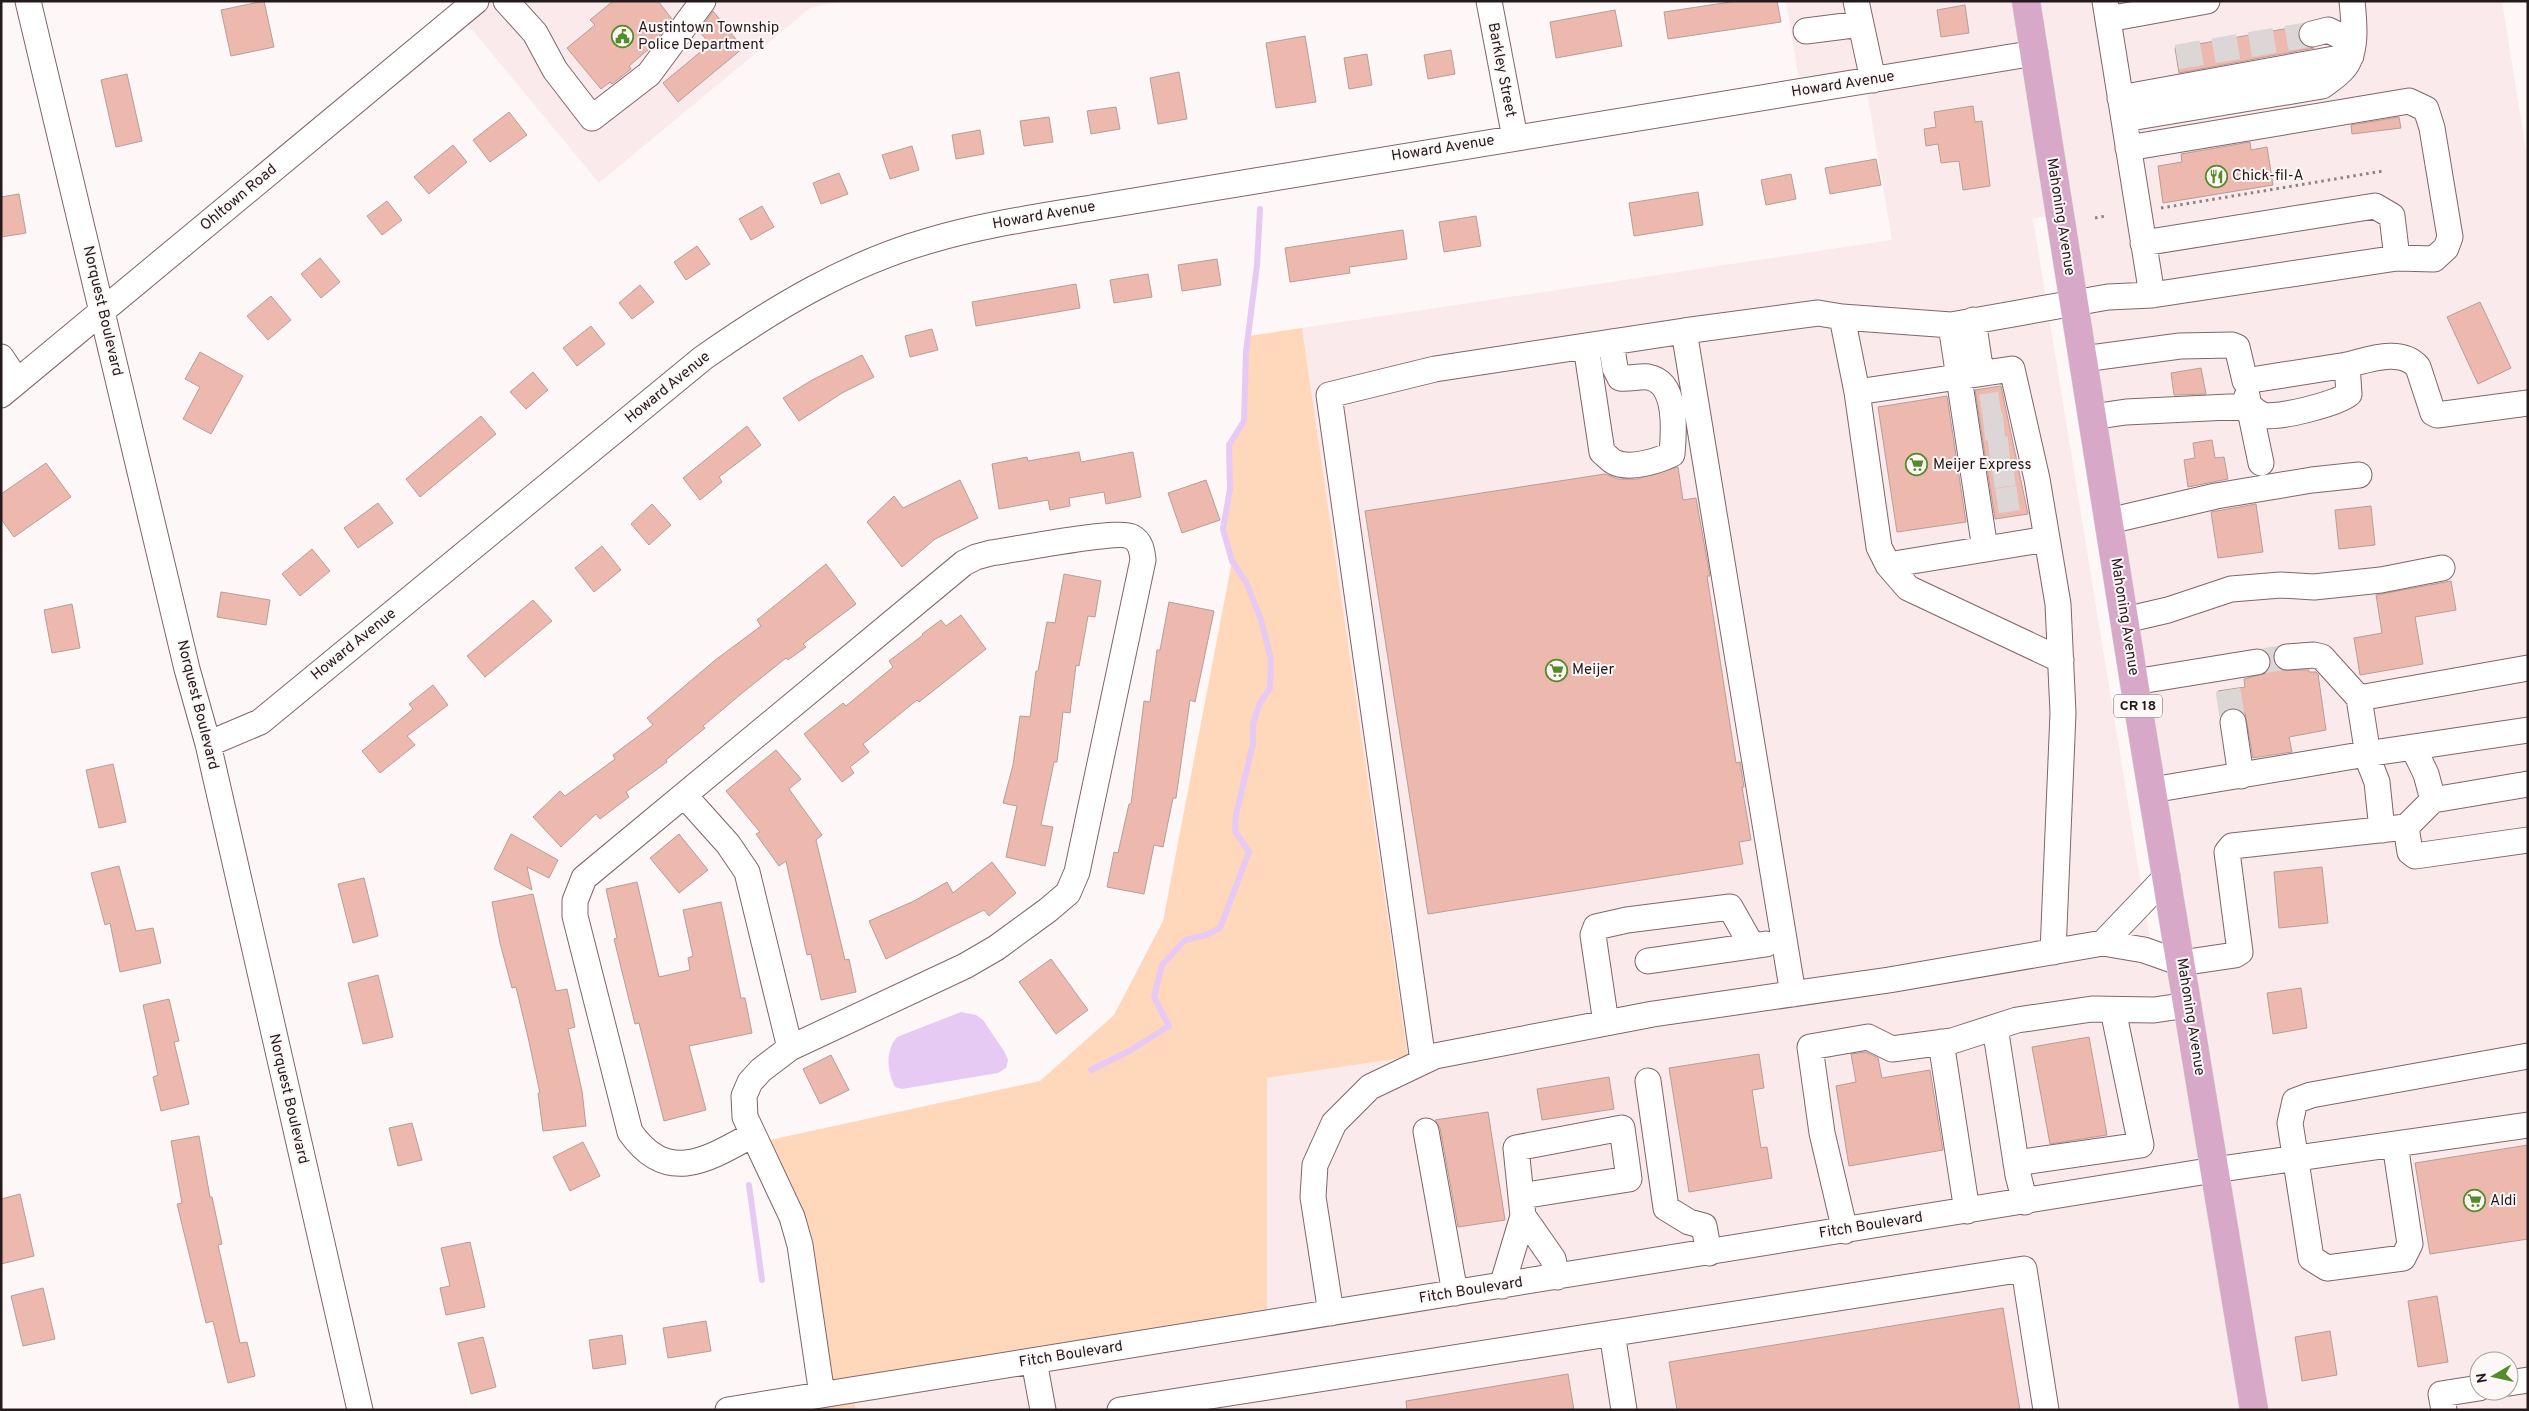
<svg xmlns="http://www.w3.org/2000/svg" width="2529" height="1411" font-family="Overpass,sans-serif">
  <rect width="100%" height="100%" fill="#fdf7f8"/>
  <!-- built -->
  <path fill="#faeaec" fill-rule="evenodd" d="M476,1H844L810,8L599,183L460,15Z
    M1786,1H2502L2528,164V1410H856L853,1390L1267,1323V1078L1408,1057L1302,328L1892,240L1865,81L1801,92ZM2060,214L2179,953L2153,957L2033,219ZM2479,1361H2509V1391H2479Z"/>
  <!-- green -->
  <path fill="#ffd7bb" d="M1302,328L1408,1057L1267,1078V1323L853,1390L856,1410H758L822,1395L800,1245L756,1143L1040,1081L1114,1015L1163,921L1232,561L1223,529L1230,489L1229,445L1244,421L1248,336Z"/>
  <!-- water -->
  <path fill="#e6caf3" d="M961,1012L976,1015L983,1020L1004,1051L1008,1060L1006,1068L998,1073L902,1089L895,1087C887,1071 885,1051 897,1037Z"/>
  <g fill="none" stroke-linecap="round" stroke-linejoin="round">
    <!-- stream -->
    <path stroke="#e6caf3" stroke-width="6" d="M1091,1070L1131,1050L1169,1026L1154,997L1162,965L1185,940L1206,935L1220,928L1249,852L1235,831L1236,814L1253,744V724L1260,703L1270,688L1271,659L1261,620L1246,582L1232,561L1223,529L1230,489L1229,445L1244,421L1246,352L1257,265L1260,209
      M749,1185L762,1280"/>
  </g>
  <!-- building -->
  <path fill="#edb8ad" stroke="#b99d97" d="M264,1L274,47L231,56L221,10Z
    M613,1H658L672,19L650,48L629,66L631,69L612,84L610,82L601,89L567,48L595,25L590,20Z
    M1737,1H1777L1781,22L1668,39L1664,12Z
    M1965,5L1969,33L1941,37L1937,10Z
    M1615,10L1622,46L1556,58L1550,22Z
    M713,11L743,48L678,102L663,83L710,44L699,31Z
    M2301,26L2298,37L2301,44L2314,48L2179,73L2175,48Z
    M1305,36L1316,102L1276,108L1266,43Z
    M1451,50L1455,74L1428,79L1424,55Z
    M1367,54L1372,85L1349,89L1344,58Z
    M1179,72L1187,119L1158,124L1150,78Z
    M127,74L142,141L116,147L101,80Z
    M1973,106L1975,122L1982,121L1990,186L1963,190L1959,161L1941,163L1938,144L1926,146L1924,129L1936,127L1934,112Z
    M1116,107L1120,129L1091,134L1087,111Z
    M509,112L527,135L490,162L473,140Z
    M1049,117L1053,142L1024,146L1020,121Z
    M2399,117L2401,128L2352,134L2351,125Z
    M980,130L984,154L956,159L952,135Z
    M2250,142L2251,150L2267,147L2273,185L2163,203L2158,166L2182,162L2181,154Z
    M453,145L467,162L429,194L414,177Z
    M912,146L919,170L890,179L882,155Z
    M1876,159L1881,185L1830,194L1825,168Z
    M839,173L848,194L821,204L813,183Z
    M1791,174L1796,199L1766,205L1761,180Z
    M1698,192L1703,225L1634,236L1629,203Z
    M19,194L26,233L1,237V197Z
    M387,201L402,220L382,235L367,216Z
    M762,206L774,227L751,240L739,219Z
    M1476,216L1481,246L1444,252L1439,222Z
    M1403,230L1407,259L1349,267L1350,273L1290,282L1285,248Z
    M697,246L710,264L686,280L674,262Z
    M320,258L340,282L321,298L301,274Z
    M1217,259L1221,285L1182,291L1178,265Z
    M1148,274L1152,297L1114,303L1110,280Z
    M1076,284L1080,308L976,326L972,302Z
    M640,285L654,302L632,319L619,303Z
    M271,296L291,320L268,340L247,316Z
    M2480,302L2511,368L2478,384L2447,317Z
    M591,326L605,344L577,366L563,348Z
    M932,329L938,350L910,357L905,336Z
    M200,352L243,376L211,434L183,419L200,387L185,379Z
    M862,355L874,377L842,393L799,421L783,398L812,380Z
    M2201,368L2206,394L2174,395L2171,373Z
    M533,372L548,390L526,409L510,392Z
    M2001,386L2028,514L1995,519L1975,390Z
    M1947,396L1966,522L1897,532L1878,407Z
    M481,416L496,434L420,497L406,479Z
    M747,426L761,445L719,477L722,482L700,500L683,478Z
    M2212,440L2215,458L2224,457L2228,479L2188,487L2184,460L2195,458L2193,443Z
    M1079,452L1081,462L1133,452L1141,497L1106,504L1104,492L1069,498L1070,506L1050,510L1048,500L999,509L992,464L1027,457L1028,461Z
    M46,463L71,497L14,537L1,519V494Z
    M1678,467L1683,500L1696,498L1710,576H1707L1736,763L1740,762L1744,787H1742L1751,840L1739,842L1743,864L1428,914L1365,511L1605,474L1618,479H1637Z
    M960,480L978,518L935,539L902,567L867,522L894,496L903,508Z
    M1206,480L1220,520L1182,533L1168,493Z
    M378,503L393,523L358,548L344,528Z
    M652,504L671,525L649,545L631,524Z
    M2256,504L2263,552L2218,558L2211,512Z
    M2371,506L2375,545L2339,549L2335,510Z
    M602,546L621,570L594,592L575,568Z
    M312,549L330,571L300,596L282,574Z
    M826,564L856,604L803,644L806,647L788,660L786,658L741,694L703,726L705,728L666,760L667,762L626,792L629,797L600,819L596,814L561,847L533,817L560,791L565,796L615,759L613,755L653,725L647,718L714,661L761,626L757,620Z
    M1064,574L1101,581L1095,617L1088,616L1079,666L1076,665L1070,713L1063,712L1057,762H1054L1041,825L1053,827L1045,866L1006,857L1017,806L1003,803L1013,765L1020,716L1030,717L1036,671H1038L1047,622L1055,623Z
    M2451,581L2456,610L2415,617L2423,664L2360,675L2354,638L2382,633L2376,595Z
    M221,592L270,600L266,625L217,617Z
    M533,600L552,621L485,677L467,656Z
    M1169,602L1214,611L1195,702L1190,700L1176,798H1173L1163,847L1154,845L1144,894L1107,887L1114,852L1118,853L1129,804H1131L1144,701L1150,702L1157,650H1160Z
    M72,604L80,648L52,653L44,610Z
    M961,615L986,649L919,702L917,700L863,744L869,752L850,767L854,773L842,782L804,734L843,703L846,706L893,667L889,661L923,635L922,634L941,620L946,626Z
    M2274,651L2275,665L2280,670H2309V672H2316L2318,674L2326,730L2289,737L2292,752L2253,758L2245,713L2239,709L2231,708L2224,710L2220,716L2218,691L2245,687L2244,679L2266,673L2270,668L2271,660L2268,652Z
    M433,685L448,705L407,736L415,745L380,773L362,751L413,709L409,704Z
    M776,750L801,779L789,789L822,835L816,840L845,960L849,959L856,992L821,1000L811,954L807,955L786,861L779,866L756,834L760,832L726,791Z
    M113,764L126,822L99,828L86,770Z
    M511,834L558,860L549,878L527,867L532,890L494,869Z
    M679,834L708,870L679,893L650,858Z
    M992,862L1016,893L989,916L984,910L886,959L869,921L914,901L947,882L953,893Z
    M119,866L136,931L153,928L161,963L120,972L110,923L105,925L91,873Z
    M2322,867L2328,923L2279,928L2274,872Z
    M364,878L378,936L353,943L338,884Z
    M637,882L659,977L690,970L688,958L693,956L683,910L721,902L741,998H745L752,1033L689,1046L706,1110L664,1121L639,1023L635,1024L614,939L617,938L606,889Z
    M533,894L556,991L567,989L575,1027L568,1029L582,1091L586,1126L543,1131L538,1093H540L528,1037L516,987L512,988L500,943L492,902Z
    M1051,959L1088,1010L1056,1034L1019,982Z
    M378,975L393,1037L363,1044L348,983Z
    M2301,988L2307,1028L2273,1034L2267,993Z
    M169,999L179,1041L174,1042L189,1104L161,1111L153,1077L158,1075L143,1005Z
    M2089,1037L2107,1135L2050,1144L2032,1047Z
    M1866,1052L1878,1058L1882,1078L1930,1070L1943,1150L1849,1166L1836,1086L1856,1082L1851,1054Z
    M1759,1054L1764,1088L1752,1090L1761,1148L1767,1147L1772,1178L1689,1192L1669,1068Z
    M831,1055L849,1090L820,1104L803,1069Z
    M1609,1077L1614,1109L1542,1120L1537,1089Z
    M1488,1112L1505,1220L1458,1227L1440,1128L1435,1120Z
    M412,1123L422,1160L398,1166L389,1128Z
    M199,1136L210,1197H212L222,1244L218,1245L240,1343L247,1342L255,1376L228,1383L213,1321L206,1323L177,1204L182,1203L171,1141Z
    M583,1142L600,1176L570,1191L553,1157Z
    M2528,1145V1239L2430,1254L2415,1163Z
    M20,1194L34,1256L1,1264V1199Z
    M470,1242L485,1307L446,1315L440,1288L450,1286L441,1248Z
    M43,1288L55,1339L23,1346L11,1296Z
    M2437,1296L2448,1362L2418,1367L2408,1301Z
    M2003,1308L2020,1410H1677L1669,1362Z
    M706,1321L711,1351L668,1358L663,1328Z
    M2330,1331L2337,1375L2302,1381L2295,1337Z
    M622,1335L626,1364L593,1369L589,1340Z
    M483,1337L496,1387L471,1394L458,1343Z
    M1568,1374L1574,1410H1407L1406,1401Z"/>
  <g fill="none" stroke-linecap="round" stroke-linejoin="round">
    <!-- minor-tunnel -->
    <path stroke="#dcd6d7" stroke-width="25" stroke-dasharray="25 12" stroke-linecap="butt" d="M2177,57L2312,34
      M1981,407L2000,404
      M1984,428L2004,426
      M1989,451L2009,449
      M1993,476L2014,473
      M1997,501L2018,498
      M2257,662L2287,657
      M2228,690L2233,722"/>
    <defs>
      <path id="minor" d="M28,1L187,669L208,744L360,1410
        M506,1L535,33L555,70L592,118L649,74L703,1
        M1489,1L1515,138
        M1856,1L1873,80
        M2108,19L2207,1
        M1806,31L1861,24
        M2312,34L2328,30L2353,42
        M2120,98L2351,56
        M2124,119L2322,86C2329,81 2337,76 2343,69C2358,53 2354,21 2352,1
        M2128,148L2409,101L2426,109L2432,128L2450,237L2446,248L2434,259L2397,258
        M2143,243L2375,206L2392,216L2397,258L2152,295
        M1973,320L1981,373
        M1951,325L1985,549
        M1586,346L1602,452C1606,455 1610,460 1614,462C1629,470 1658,461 1672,454C1674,432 1678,382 1648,377C1640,376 1629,379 1620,378L1615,368L1611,342
        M1,357L17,381
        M2083,359L2180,346L2232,345L2237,347L2245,381L2347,365L2349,394C2337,404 2277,419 2263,415C2258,413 2253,409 2250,406L2126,412L2092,417
        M2347,365C2368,360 2401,347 2418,367L2433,413L2437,415L2528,403
        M1857,392L1842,317L1951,325L2108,297L2152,295L2105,1
        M1,395L476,1
        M2247,396L2261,463
        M2109,521L2216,496L2312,480L2359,475
        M1888,565L2047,539
        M2125,620L2168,610L2231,589L2281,585L2314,587L2381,580L2442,568
        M2287,657L2314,655L2322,657L2359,698L2367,749L2366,754L2377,782L2382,830
        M2134,682L2257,662
        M2359,698L2528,668
        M2233,722L2241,776
        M208,744L260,722L703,358C773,309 845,265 928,241C985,224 1044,216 1103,206L2035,53
        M2413,747L2426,774L2433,800
        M2152,790L2366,754L2528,730
        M684,795L728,844L747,872L790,1048
        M2406,827L2433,800L2528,784
        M2103,943L2167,876
        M2053,952L2063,713L2058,604L2037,479L2012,369L1857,392L1879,547L1888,565L1908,588L2061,660
        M1648,961L1766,944
        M1793,994L1684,331L1818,313L1842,317
        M1606,1023L1593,935L1596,927L1627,920L1730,907L1752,946
        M1995,1027L2018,1175L2025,1202
        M1941,1042L1967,1211
        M1423,1061L1329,395L1435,369L1684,331
        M1648,1081L1666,1208L1689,1222L1704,1226L1709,1253
        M1426,1131L1455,1293
        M752,1135C707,1160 667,1185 630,1132L575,916V901L584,878L964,563L976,557L991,553C1013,550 1119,529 1132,537C1141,542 1142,551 1143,560L1077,872L1068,893L1048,910L996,948L965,966L790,1048L761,1070L750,1082L744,1096L745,1117L792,1217L800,1245L822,1395
        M2395,1144L2410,1244L2403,1258L2327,1268L2311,1258L2290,1123L2295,1101L2311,1095L2528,1056
        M2016,1163L2141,1145L2113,1010
        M1521,1196L1629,1179L1622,1128L1516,1148L1523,1216
        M1845,1231L1822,1133L1810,1047L1868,1037L1892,1049L1952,1041L2017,1020L2092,1009L2154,1010L2188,1005
        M1502,1286L1523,1216L1553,1259L1557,1277
        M1331,1313L1313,1197L1315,1165L1334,1123L1370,1087L1435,1056L1653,1014L1889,980L2103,943L2144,950L2181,963L2235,955L2240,952L2227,852L2232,846L2406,827L2410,852L2415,856L2528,840
        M1612,1333L1624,1410
        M1034,1361L1043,1410
        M2509,1383L2528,1380
        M728,1410L2214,1170L2528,1125
        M1120,1410L2024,1269L2046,1410
        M2444,1410L2441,1394L2479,1388"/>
      <path id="major" d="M2026,1L2134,682L2254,1410"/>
    </defs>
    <!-- minor casing -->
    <use href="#minor" stroke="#80656a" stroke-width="27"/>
    <!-- major casing -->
    <use href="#major" stroke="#d8d6d6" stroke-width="29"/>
    <!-- path -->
    <path stroke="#8b8385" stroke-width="3" stroke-dasharray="2.5 4" stroke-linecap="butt" d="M2161,208L2383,171
      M2095,218L2106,216"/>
    <!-- minor -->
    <use href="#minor" stroke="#fff" stroke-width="25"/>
    <!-- major -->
    <use href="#major" stroke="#d7a8c8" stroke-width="28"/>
  </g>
  <!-- icons -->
  <defs>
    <symbol id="civic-ring" viewBox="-11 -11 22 22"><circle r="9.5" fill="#fdf7f8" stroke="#538c29" stroke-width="1.5"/><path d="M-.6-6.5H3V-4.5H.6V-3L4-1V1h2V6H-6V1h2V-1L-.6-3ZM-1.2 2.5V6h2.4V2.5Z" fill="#538c29"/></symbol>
    <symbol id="restaurant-ring" viewBox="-11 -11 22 22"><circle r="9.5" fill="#fdf7f8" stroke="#538c29" stroke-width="1.5"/><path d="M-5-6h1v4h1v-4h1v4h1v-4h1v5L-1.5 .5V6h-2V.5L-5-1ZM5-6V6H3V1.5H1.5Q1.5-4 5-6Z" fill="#538c29"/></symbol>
    <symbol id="supermarket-ring" viewBox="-11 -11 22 22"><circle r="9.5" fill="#fdf7f8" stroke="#538c29" stroke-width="1.5"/><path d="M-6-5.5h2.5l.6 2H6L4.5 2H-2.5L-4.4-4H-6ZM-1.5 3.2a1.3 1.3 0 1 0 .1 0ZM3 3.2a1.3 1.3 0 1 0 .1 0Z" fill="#538c29"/></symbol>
  </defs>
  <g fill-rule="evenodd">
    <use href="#civic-ring" x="610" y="24" width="25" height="25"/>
    <use href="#restaurant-ring" x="2204" y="164" width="25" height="25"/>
    <use href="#supermarket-ring" x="1904" y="452" width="25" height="25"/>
    <use href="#supermarket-ring" x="1544" y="658" width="25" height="25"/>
    <use href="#supermarket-ring" x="2462" y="1188" width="25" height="25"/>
  </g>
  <g text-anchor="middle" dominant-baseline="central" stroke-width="4" stroke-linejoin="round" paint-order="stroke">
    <!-- shield labels -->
    <rect fill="#fdf7f8" stroke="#655c5e" stroke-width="1" x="2114" y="694.5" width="48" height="23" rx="4"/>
    <g font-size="14" font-weight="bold" fill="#241a1c">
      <text x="2138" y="706">CR 18</text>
    </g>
    <!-- poi labels -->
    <g font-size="15" fill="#241a1c" stroke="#fdf7f8" text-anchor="start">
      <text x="638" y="28">Austintown Township<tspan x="638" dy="17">Police Department</tspan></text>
      <text x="2232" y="176">Chick-fil-A</text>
      <text x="1933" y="465">Meijer Express</text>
      <text x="1572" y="670">Meijer</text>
      <text x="2490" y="1201">Aldi</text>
    </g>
    <!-- street labels -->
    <g font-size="15" fill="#241a1c" stroke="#fdf7f8">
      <text transform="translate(1501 70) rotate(79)">Barkley Street</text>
      <text transform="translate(1843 85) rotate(-9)">Howard Avenue</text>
      <text transform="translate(1443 149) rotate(-9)">Howard Avenue</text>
      <text transform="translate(239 198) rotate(-40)">Ohltown Road</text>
      <text transform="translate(1044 216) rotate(-10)">Howard Avenue</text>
      <text transform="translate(2060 217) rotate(81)">Mahoning Avenue</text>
      <text transform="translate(102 311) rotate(77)">Norquest Boulevard</text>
      <text transform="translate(668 388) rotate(-39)">Howard Avenue</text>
      <text transform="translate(2124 617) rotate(81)">Mahoning Avenue</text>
      <text transform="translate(354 645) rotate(-39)">Howard Avenue</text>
      <text transform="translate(197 705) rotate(76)">Norquest Boulevard</text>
      <text transform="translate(2190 1017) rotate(81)">Mahoning Avenue</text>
      <text transform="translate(288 1099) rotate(77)">Norquest Boulevard</text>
      <text transform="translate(1871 1226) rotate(-9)">Fitch Boulevard</text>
      <text transform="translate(1471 1291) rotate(-9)">Fitch Boulevard</text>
      <text transform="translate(1071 1355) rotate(-9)">Fitch Boulevard</text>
    </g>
  </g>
  <!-- border -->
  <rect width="2529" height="1411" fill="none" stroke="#241a1c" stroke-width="5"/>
  <!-- north arrow -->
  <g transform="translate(2494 1376) rotate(261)"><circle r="24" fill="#fdf7f8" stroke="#a69fa0"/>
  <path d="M0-4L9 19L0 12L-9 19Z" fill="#538c29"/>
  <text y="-8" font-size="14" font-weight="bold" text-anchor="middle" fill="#241a1c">N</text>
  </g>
</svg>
